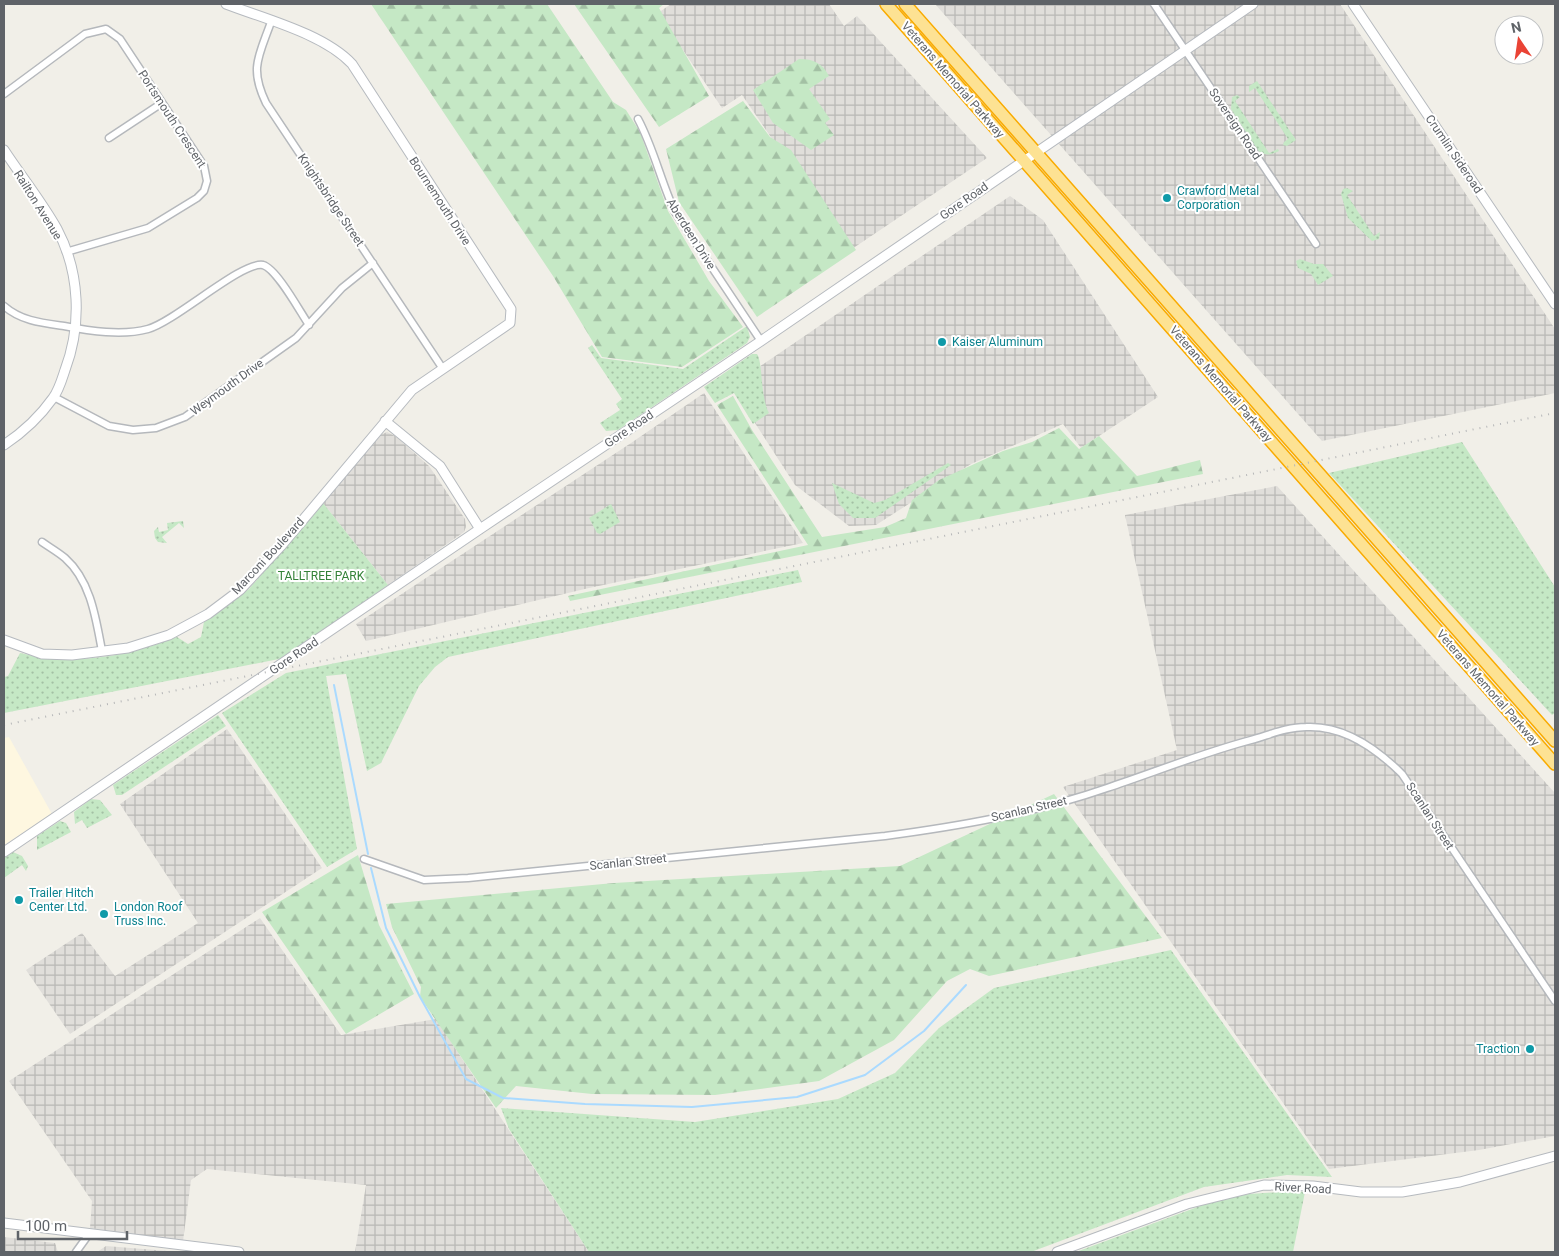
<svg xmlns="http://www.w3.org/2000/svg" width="1559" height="1256" font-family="Roboto,sans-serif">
  <defs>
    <pattern id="industrial-grid" width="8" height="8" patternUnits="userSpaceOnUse" patternTransform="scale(1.25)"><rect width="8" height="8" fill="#e0deda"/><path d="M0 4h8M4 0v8" fill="none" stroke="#b9b8b5"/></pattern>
    <pattern id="green-dots" width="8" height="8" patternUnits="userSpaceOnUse" patternTransform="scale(1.25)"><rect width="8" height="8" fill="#c5e8c5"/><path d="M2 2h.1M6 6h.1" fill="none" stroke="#a3c0a4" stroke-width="1.8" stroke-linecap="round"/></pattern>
    <pattern id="forest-firs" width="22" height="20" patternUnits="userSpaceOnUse" patternTransform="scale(1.25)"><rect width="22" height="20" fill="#c5e8c5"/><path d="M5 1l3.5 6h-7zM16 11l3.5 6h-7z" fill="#a3c0a4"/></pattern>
  </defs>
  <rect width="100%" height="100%" fill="#f1efe8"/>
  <!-- commercial -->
  <path fill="#fef7e0" d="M9,737L52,814L4,845V738Z"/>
  <!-- industrial -->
  <path fill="url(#industrial-grid)" d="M671,4H829L844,26L857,16L987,158L849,251L742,95L722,108L658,13Z
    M935,4H1340L1555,329V393L1322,441Z
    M1010,196L1043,220L1158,397L1081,448L1063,424L971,464L876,525L849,526L795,485L731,386Z
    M704,393L803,543L589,588L366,641L356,624L631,443Z
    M387,432L395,436L429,466L465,519L466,527L464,532L388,585L323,503L378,436Z
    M1277,486L1555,793V1136L1479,1150L1329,1169L1063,787L1177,750L1125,515Z
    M227,729L322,868L70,1034L26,970L82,933L115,976L198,923L120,804Z
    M260,918L341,1035L436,1019L589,1252H355L366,1185L207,1169L191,1180L183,1241L90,1228L92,1201L9,1081Z
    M4,1237L55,1243L58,1252H4Z
    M106,1246L180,1252H97Z"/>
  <!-- green -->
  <path fill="url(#green-dots)" d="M1257,81L1296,140L1287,146L1283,145L1284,142L1288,139L1255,88L1249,92V86Z
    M1237,95L1240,97L1235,101L1269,153L1278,149L1279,151C1271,155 1266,156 1258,151L1231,109L1232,97Z
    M1347,188L1353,191L1347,195L1374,236L1380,232L1379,239L1372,241L1348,218L1341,194L1343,189Z
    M1300,259L1314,264H1323L1333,276L1318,285L1311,274L1298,268L1296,261Z
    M747,326L750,337L747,343L618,430L606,431L600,423L620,410L616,404L622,399L588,348L592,345L601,358L683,369Z
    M752,354H757C763,362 760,396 769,413L753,424L734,393L715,403L704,387Z
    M1462,442L1555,587V713L1552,715L1329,473Z
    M948,463L951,465L875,518H853L839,504L832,483L874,503L885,500Z
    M323,503L388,585L284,658L4,713V677L8,676L20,653C74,666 126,657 177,637L188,644L201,637L204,622L249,589Z
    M611,504L620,522L600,534L597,533L589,518Z
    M183,521L184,528L179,523L162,537L167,543L158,542L155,538L154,531L158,527L159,532L168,530L167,523Z
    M798,570L802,582L448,657L435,667L419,686L381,763L367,771L346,674L326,676L357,849L327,867L222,713L286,673Z
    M218,715L226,726L122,795H116L113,785Z
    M91,799L100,800L112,815L87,828L82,820L75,824L74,812Z
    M60,821L66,823L71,832L37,850V836Z
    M13,852L22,856L28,866L26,871L22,865L4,878V858Z
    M1171,950L1332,1177L1287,1175L1204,1187L1031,1252H589L509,1129L501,1108L695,1122L838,1099L895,1073L939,1028L994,988Z
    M1298,1191L1305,1192L1293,1252H1076L1211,1202L1249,1194Z"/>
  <!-- forest -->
  <path fill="url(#forest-firs)" d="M371,4H547L613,102L626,110L640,132L668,211L709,281L743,327L682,367L602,357L553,276Z
    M574,4H664L659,8L709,96L659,127Z
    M799,59C814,59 822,63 829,76L809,89L830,119L825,123L834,135L811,150L773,123L753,90Z
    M743,101L770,137L791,150L856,250L757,317L679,202L666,149Z
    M733,396L752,430L822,537L885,527L906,518L912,500L939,480L1003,451L1032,442L1059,428L1079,449L1099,436L1137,476L1200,460L1203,474L570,601L568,596L808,545L717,405Z
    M1054,794L1162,938L989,976L970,969L947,981L894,1040L819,1081L715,1095L592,1094L516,1086L496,1108L420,997L421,987L392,927L386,904L614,883L900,866Z
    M358,855L379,925L414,994L346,1034L262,912Z"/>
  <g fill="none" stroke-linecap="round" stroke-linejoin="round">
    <!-- stream -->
    <path stroke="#aadaff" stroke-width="2" d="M334,685L368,854
      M371,868L386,928L420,997L466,1079L503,1098L585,1104L692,1107L797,1097L865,1075L924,1031L966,985"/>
    <defs>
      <path id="street" d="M1154,4L1316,244
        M271,22C259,56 249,68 266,103L443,369
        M4,94L85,34L106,29L120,39L204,166L207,181L204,191L197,198L148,228L66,252
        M638,119C654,149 661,182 675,212L761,341
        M109,138L162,103
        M4,306C21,321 42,323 64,326C90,331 122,336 148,329C176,321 242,261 263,265C277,269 300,312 309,325
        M54,397L109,426L133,430L156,428L185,417L296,338L342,288L373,263
        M42,542C49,547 58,552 65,558C91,581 96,619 102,651
        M364,859L424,880L468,878L885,836C960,826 1035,813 1107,788C1155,772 1202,753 1251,740C1269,735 1287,727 1306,727C1343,725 1377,749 1402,774L1555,1001
        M76,1252L89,1234"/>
      <path id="secondary" d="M1353,4L1555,304
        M4,150C21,176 42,202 57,229C80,272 82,325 65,370C62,379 59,390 53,398C41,415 22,433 4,445
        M385,421L440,466L480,529
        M4,640L42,654L72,655L128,648L169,635L208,614L240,590L281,546L412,390L510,323L511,309L352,64C324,34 265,19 226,4
        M4,852L480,529L761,341L1253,4
        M4,1223L239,1252
        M1057,1252L1187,1204L1264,1185L1313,1186L1361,1192H1402L1460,1182L1555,1156"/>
      <path id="highway" d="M886,4L1555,764
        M905,4L1555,741"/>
    </defs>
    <!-- street casing -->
    <use href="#street" stroke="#b5b8bc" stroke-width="9"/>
    <!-- secondary casing -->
    <use href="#secondary" stroke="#b6babf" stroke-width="11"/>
    <!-- highway casing -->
    <use href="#highway" stroke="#f9ab00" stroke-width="14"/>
    <!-- street -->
    <use href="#street" stroke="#fff" stroke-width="6"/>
    <!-- secondary -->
    <use href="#secondary" stroke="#fff" stroke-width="9"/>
    <!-- highway -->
    <use href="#highway" stroke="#fde293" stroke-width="11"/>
    <!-- rail -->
    <path stroke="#b6b7b8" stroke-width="2" stroke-dasharray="1 6" stroke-linecap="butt" d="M4,725L1555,413"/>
  </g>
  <!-- markers -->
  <g fill="#0f9aa8" stroke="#fff" stroke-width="2">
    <circle cx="1167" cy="198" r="5"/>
    <circle cx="942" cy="342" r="5"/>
    <circle cx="19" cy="900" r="5"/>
    <circle cx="104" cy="914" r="5"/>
    <circle cx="1530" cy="1049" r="5"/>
  </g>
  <g text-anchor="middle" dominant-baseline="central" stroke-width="4" stroke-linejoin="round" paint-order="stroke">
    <!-- street labels -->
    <g font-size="12" fill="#5f6368" stroke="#fff">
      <text transform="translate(953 80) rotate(49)">Veterans Memorial Parkway</text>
      <text transform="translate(172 119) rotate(57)">Portsmouth Crescent</text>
      <text transform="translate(1235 124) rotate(56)">Sovereign Road</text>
      <text transform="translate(1454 154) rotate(56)">Crumlin Sideroad</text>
      <text transform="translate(331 200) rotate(56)">Knightsbridge Street</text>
      <text transform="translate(440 201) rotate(57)">Bournemouth Drive</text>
      <text transform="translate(964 201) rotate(-35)">Gore Road</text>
      <text transform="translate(38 205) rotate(58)">Railton Avenue</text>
      <text transform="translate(691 234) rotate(58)">Aberdeen Drive</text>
      <text transform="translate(1221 384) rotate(49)">Veterans Memorial Parkway</text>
      <text transform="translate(227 387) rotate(-36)">Weymouth Drive</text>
      <text transform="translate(629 429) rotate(-34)">Gore Road</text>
      <text transform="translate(268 556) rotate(-47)">Marconi Boulevard</text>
      <text transform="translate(294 656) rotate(-34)">Gore Road</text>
      <text transform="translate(1488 688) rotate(49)">Veterans Memorial Parkway</text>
      <text transform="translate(1029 809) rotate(-13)">Scanlan Street</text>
      <text transform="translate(1430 816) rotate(57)">Scanlan Street</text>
      <text transform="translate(628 862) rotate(-6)">Scanlan Street</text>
      <text transform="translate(1303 1188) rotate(3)">River Road</text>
    </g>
    <!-- culture labels -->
    <g font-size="12" fill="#0d838f" stroke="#fff" text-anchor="start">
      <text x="1177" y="191">Crawford Metal<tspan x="1177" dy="14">Corporation</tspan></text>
      <text x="952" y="342">Kaiser Aluminum</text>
      <text x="29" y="893">Trailer Hitch<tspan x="29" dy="14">Center Ltd.</tspan></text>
      <text x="114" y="907">London Roof<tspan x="114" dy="14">Truss Inc.</tspan></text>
      <text x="1520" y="1049" text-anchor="end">Traction</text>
    </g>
    <!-- park labels -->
    <g font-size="12" fill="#348238" stroke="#fff">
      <text x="321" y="576">TALLTREE PARK</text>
    </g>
  </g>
  <!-- border -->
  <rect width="1559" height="1256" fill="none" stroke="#5f6368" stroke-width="10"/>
  <!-- north arrow -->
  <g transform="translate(1519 40) rotate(347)"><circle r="24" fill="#ffffff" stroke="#bfc1c3"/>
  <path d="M0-4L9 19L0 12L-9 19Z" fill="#ea4335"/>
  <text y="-8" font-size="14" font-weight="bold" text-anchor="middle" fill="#5f6368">N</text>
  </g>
  <!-- scale -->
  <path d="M18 1231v8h109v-8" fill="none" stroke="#5f6368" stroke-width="2.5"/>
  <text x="25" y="1231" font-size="15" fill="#5f6368" stroke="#ffffff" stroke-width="4" paint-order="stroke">100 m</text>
</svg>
